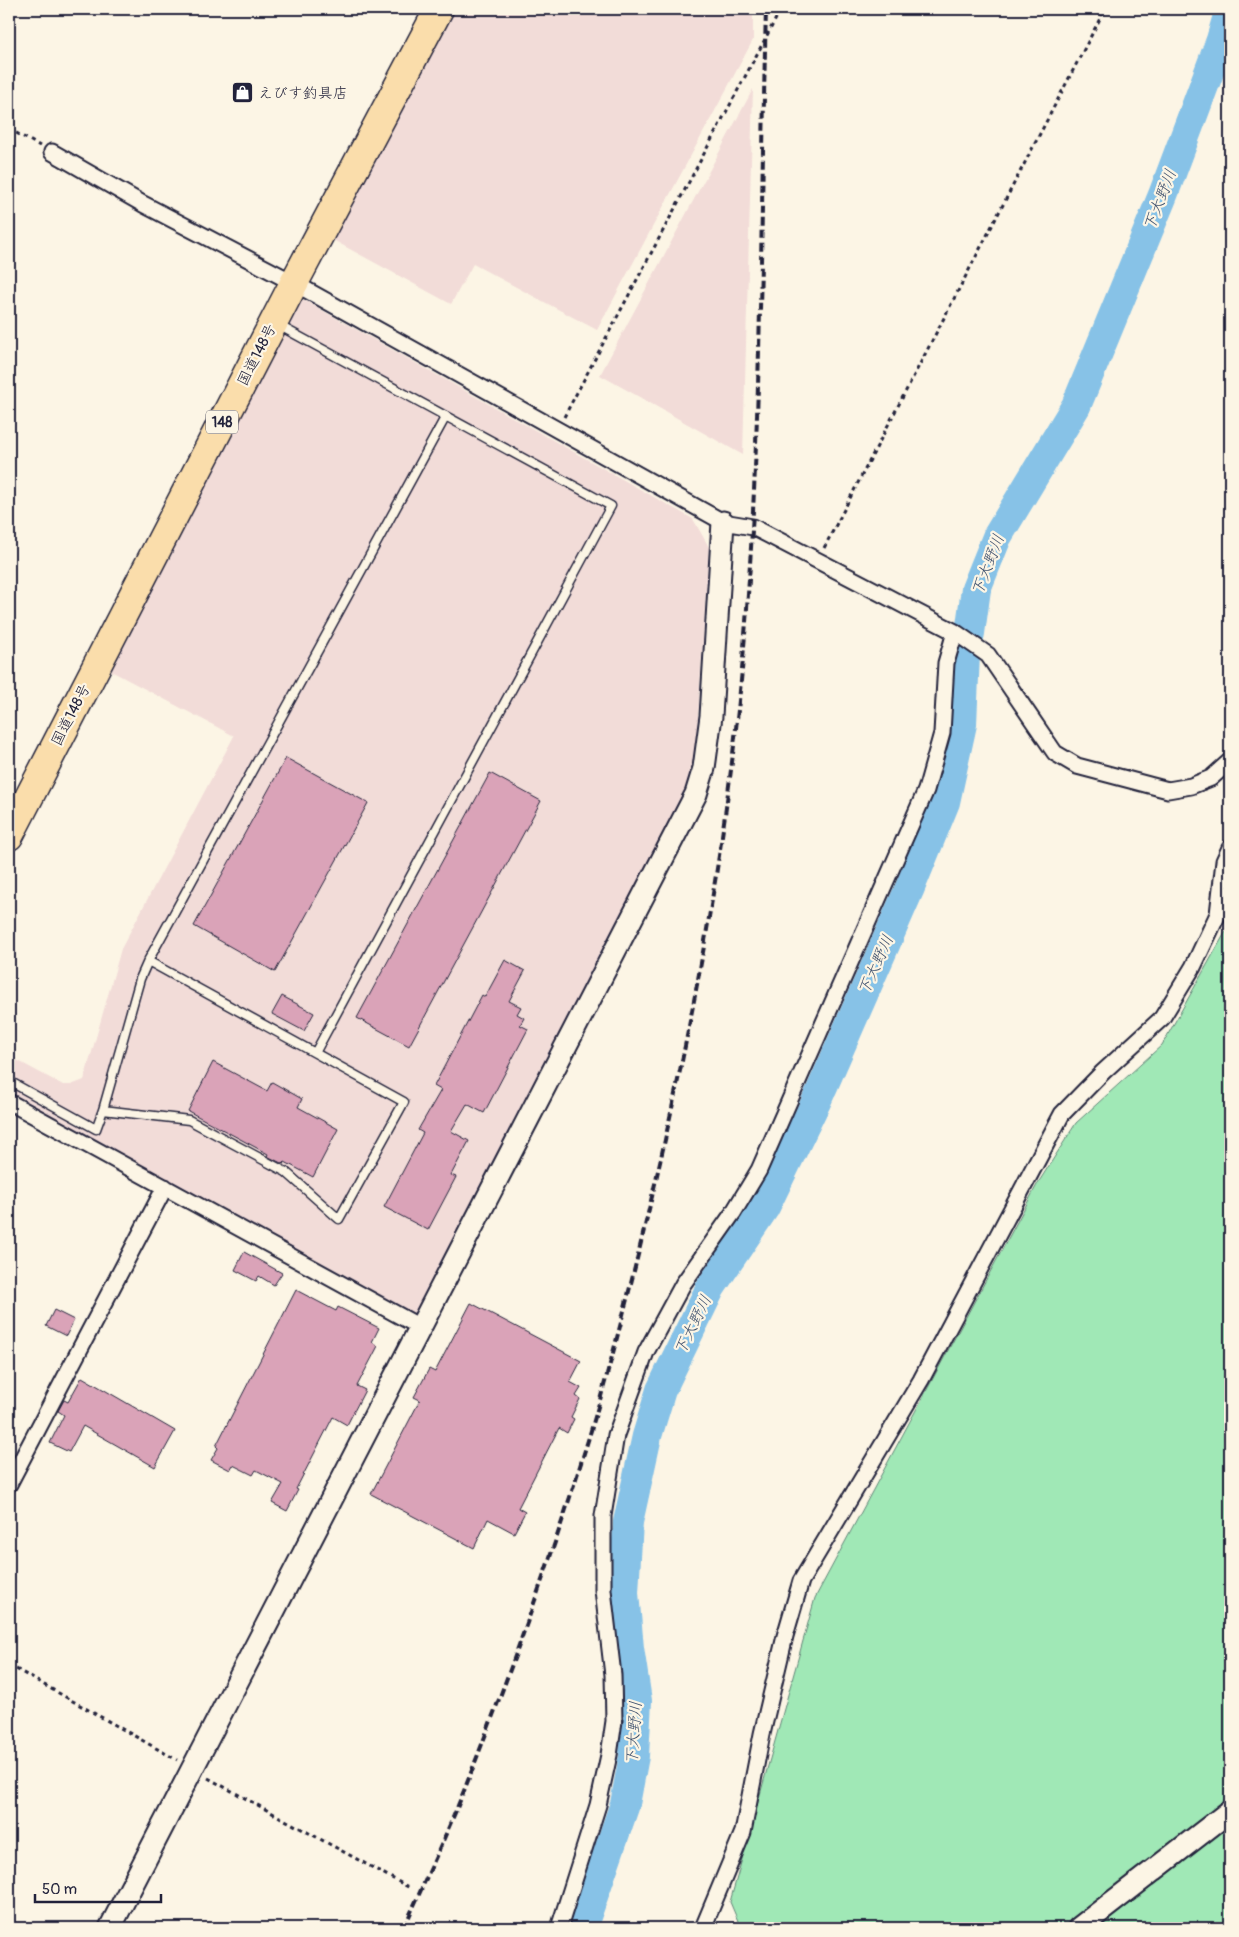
<svg xmlns="http://www.w3.org/2000/svg" width="1239" height="1937" font-family="Pangolin,'Klee One',sans-serif">
  <rect width="100%" height="100%" fill="#fcf5e5"/>
  <filter id="ink" filterUnits="userSpaceOnUse"><feTurbulence type="fractalNoise" baseFrequency=".02" numOctaves="2"/><feDisplacementMap in="SourceGraphic" scale="10" xChannelSelector="R" yChannelSelector="G"/><feConvolveMatrix kernelMatrix="1 2 1 2 8 2 1 2 1" color-interpolation-filters="sRGB"/></filter>
  <g filter="url(#ink)">
    <!-- built -->
    <path fill="#f2dcd8" d="M452,9H753V40L597,330L473,264L451,304L333,240Z
      M753,89L743,455L600,375Z
      M295,295L693,519L709,547L695,765L679,806L417,1316L9,1097V1056L63,1085H71L84,1080L121,949L234,736L111,671Z"/>
    <!-- green -->
    <path fill="#a0e8b6" stroke="#618578" d="M1230,924V1928H741L730,1902L815,1598L1038,1183L1076,1123L1162,1045Z"/>
    <g fill="none" stroke-linecap="round" stroke-linejoin="round">
      <!-- river -->
      <path stroke="#87c2e7" stroke-width="30" d="M582,1928L625,1804L634,1756L637,1701L629,1648L624,1593L628,1522L647,1436L661,1390L711,1287L765,1207L816,1102L909,890L945,802L962,724L965,653L970,633L976,589L997,537L1076,406L1163,195L1221,40L1230,9"/>
    </g>
    <!-- building -->
    <path fill="#daa3b8" stroke="#22223b" d="M286,758L368,803L275,972L194,926Z
      M490,773L541,801L409,1046L357,1018Z
      M505,960L525,971L509,1001L521,1007L517,1014L524,1018L520,1025L528,1029L484,1113L467,1104L451,1131L469,1141L451,1175L456,1177L428,1230L384,1207L423,1133L418,1130L441,1090L434,1086L482,995L485,997Z
      M282,996L314,1013L304,1031L272,1014Z
      M213,1062L267,1091L272,1082L302,1099L298,1107L338,1129L313,1177L285,1162L283,1164L267,1156L268,1154L188,1111Z
      M244,1252L282,1273L274,1285L259,1276L256,1281L235,1270Z
      M296,1290L336,1311L338,1307L379,1328L372,1342L378,1346L357,1386L365,1390L347,1425L333,1417L296,1489L298,1490L287,1511L272,1503L283,1484L256,1470L253,1475L233,1465L230,1470L211,1460L218,1448L216,1446Z
      M471,1303L581,1361L570,1382L581,1388L576,1396L580,1399L571,1417L574,1419L567,1433L559,1428L518,1508L525,1512L514,1533L488,1519L474,1548L371,1494L420,1400L414,1397L429,1369L435,1372Z
      M54,1310L74,1320L66,1336L46,1326Z
      M82,1377L175,1431L155,1467L83,1426L69,1452L50,1443L64,1415L58,1411L64,1400L68,1402Z"/>
    <g fill="none" stroke-linecap="round" stroke-linejoin="round">
      <defs>
        <path id="lane" d="M278,325L611,506L315,1053
          M9,1081L96,1129L103,1110L140,979L148,961L446,416
          M103,1110L189,1120L286,1172L339,1219L404,1102L148,961"/>
        <path id="street" d="M52,152L143,204L294,283L723,522L753,527L955,632L988,655L1055,753L1077,766L1168,790L1191,786L1211,778L1230,761
          M9,1102L420,1327
          M9,1484L165,1187
          M559,1928L598,1805L609,1755L614,1721L613,1675L603,1590V1516L616,1435L646,1352L683,1284L733,1213L759,1170L926,790L942,733L946,663L955,632
          M703,1928L743,1832L762,1734L785,1636L801,1581L921,1380L1062,1114L1103,1072L1162,1018L1193,967L1218,914L1224,861L1230,848"/>
        <path id="secondary" d="M110,1928L696,794L704,768L711,716L723,522
          M1079,1928L1230,1811"/>
        <path id="highway" d="M9,836L294,283L439,9"/>
      </defs>
      <!-- lane casing -->
      <use href="#lane" stroke="#22223b" stroke-width="11"/>
      <!-- street casing -->
      <use href="#street" stroke="#22223b" stroke-width="19"/>
      <!-- secondary casing -->
      <use href="#secondary" stroke="#22223b" stroke-width="25"/>
      <!-- highway casing -->
      <use href="#highway" stroke="#22223b" stroke-width="31"/>
      <!-- path -->
      <path stroke="#22223b" stroke-width="3" stroke-dasharray="4 4" stroke-linecap="butt" d="M9,129L40,146
        M564,417L781,9
        M824,548L1105,9
        M9,1665L177,1760
        M208,1778L410,1888"/>
      <!-- lane -->
      <use href="#lane" stroke="#fcf5e5" stroke-width="8"/>
      <!-- street -->
      <use href="#street" stroke="#fcf5e5" stroke-width="15"/>
      <!-- secondary -->
      <use href="#secondary" stroke="#fcf5e5" stroke-width="21"/>
      <!-- highway -->
      <use href="#highway" stroke="#faddab" stroke-width="28"/>
      <!-- rail -->
      <path stroke="#22223b" stroke-width="4" stroke-dasharray="8 4" stroke-linecap="butt" d="M404,1928C425,1880 448,1832 467,1783C508,1678 546,1573 580,1466C609,1375 632,1281 654,1188C692,1025 723,859 740,691C762,464 760,236 766,9"/>
    </g>
  </g>
  <!-- icons -->
  <defs>
    <symbol id="shop-square" viewBox="-11 -11 22 22"><rect x="-9" y="-9" width="18" height="18" rx="4" fill="#22223b" stroke="#fcf5e5"/><path d="M-5-2.5h2.3a2.7 3.5 0 0 1 5.4 0H5L5.5 6h-11ZM-1.5-2.5h3a1.5 2.3 0 0 0-3 0Z" fill="#fff"/></symbol>
  </defs>
  <g fill-rule="evenodd">
    <use href="#shop-square" x="230" y="80" width="25" height="25"/>
  </g>
  <g text-anchor="middle" dominant-baseline="central" stroke-width="4.5" stroke-linejoin="round" paint-order="stroke">
    <!-- shield labels -->
    <rect fill="#fcf5e5" stroke="#63616e" stroke-width="1" x="206" y="410.5" width="32" height="23" rx="4"/>
    <g font-size="14" font-weight="bold" fill="#22223b">
      <text x="222" y="422">148</text>
    </g>
    <!-- poi labels -->
    <g font-size="15" fill="#22223b" stroke="#fcf5e5" text-anchor="start">
      <text x="258" y="93">えびす釣具店</text>
    </g>
    <!-- street labels -->
    <g font-size="15" fill="#22223b" stroke="#fcf5e5">
      <text transform="translate(257 355) rotate(-63)">国道148号</text>
      <text transform="translate(71 715) rotate(-63)">国道148号</text>
    </g>
    <!-- water labels -->
    <g font-size="16" font-style="italic" fill="#40526f" stroke="#fcf5e5">
      <text transform="translate(1160 200) rotate(-69)">下大野川</text>
      <text transform="translate(988 565) rotate(-69)">下大野川</text>
      <text transform="translate(876 965) rotate(-66)">下大野川</text>
      <text transform="translate(693 1325) rotate(-64)">下大野川</text>
      <text transform="translate(634 1733) rotate(-86)">下大野川</text>
    </g>
  </g>
  <!-- margin -->
  <rect width="1239" height="1937" fill="none" stroke="#fcf5e5" stroke-width="30"/>
  <rect x="15" y="15" width="1209" height="1907" fill="none" stroke="#22223b" stroke-width="2" filter="url(#ink)"/>
  <!-- scale -->
  <path d="M35 1894v8h126v-8" fill="none" stroke="#22223b" stroke-width="2.5"/>
  <text x="42" y="1894" font-size="15" fill="#22223b" stroke="#fcf5e5" stroke-width="4" paint-order="stroke">50 m</text>
</svg>
